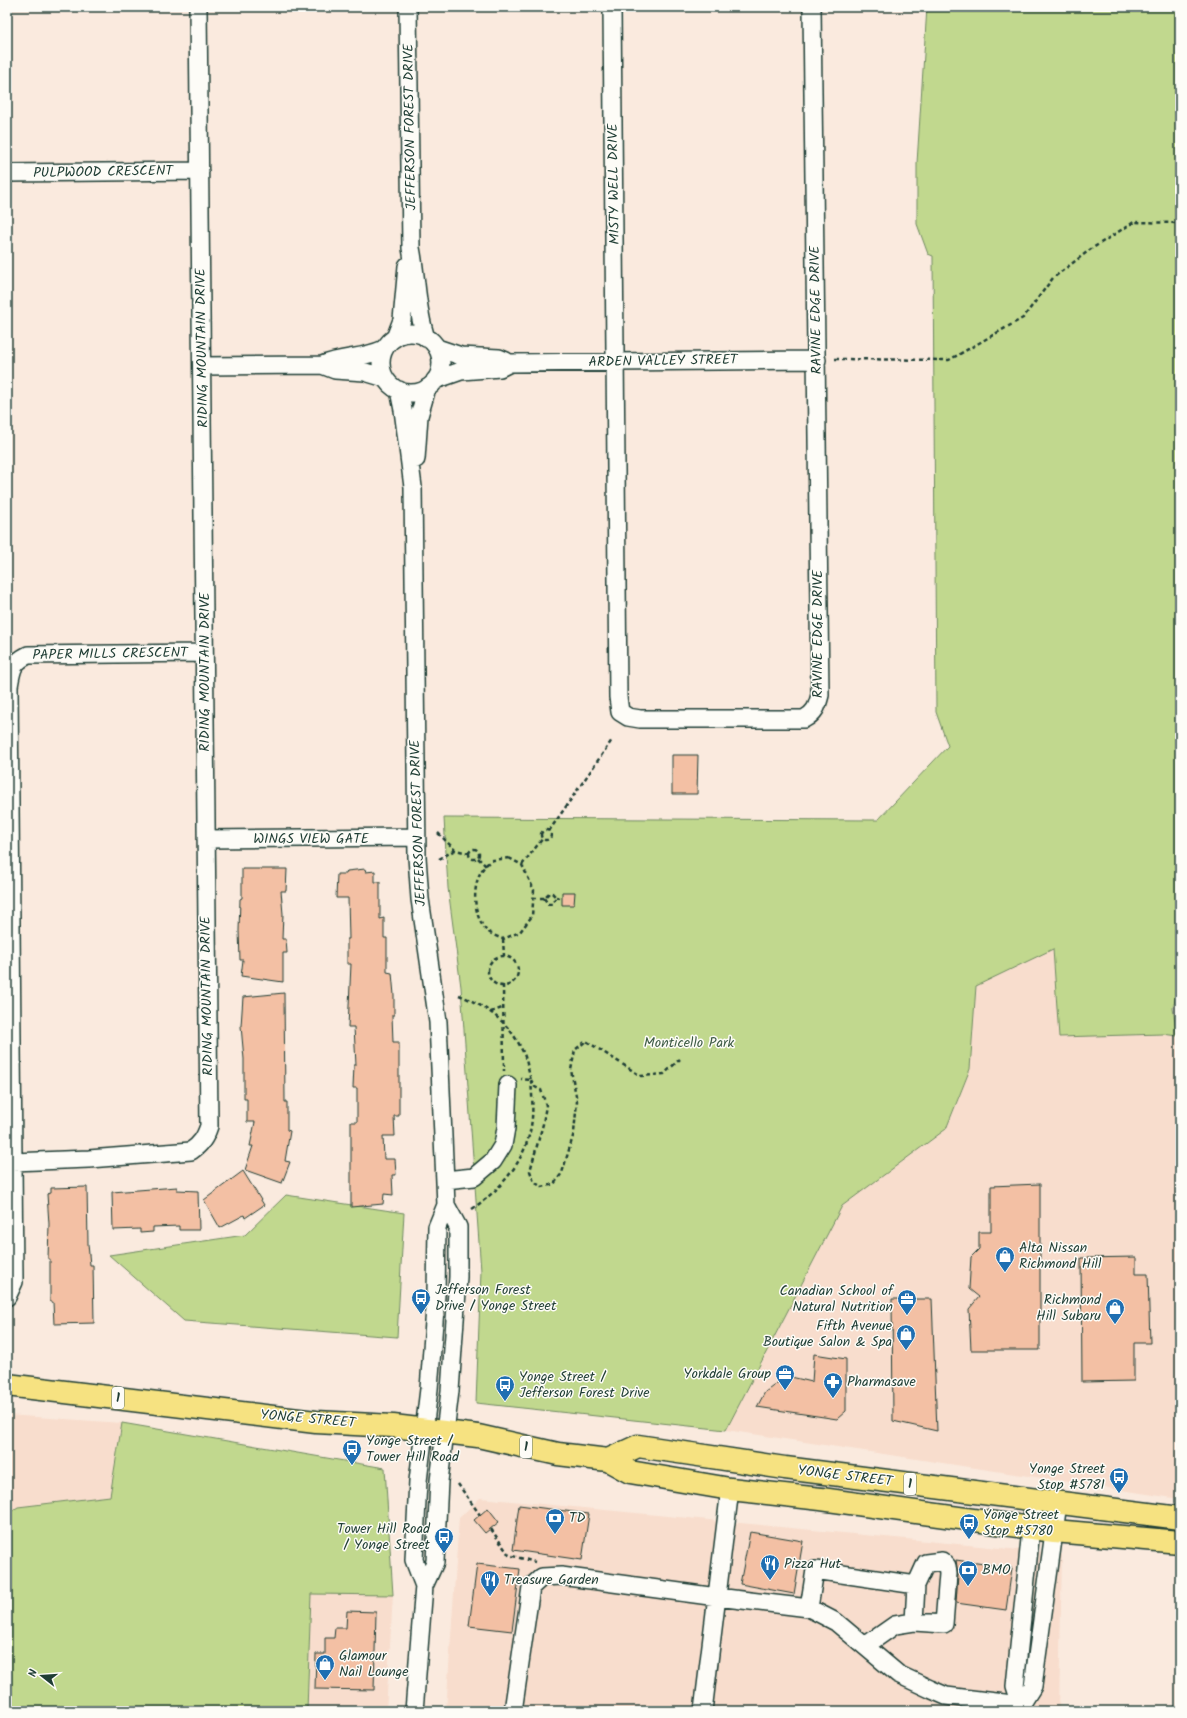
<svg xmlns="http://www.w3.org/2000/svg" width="1187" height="1718" font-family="Kalam,sans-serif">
  <rect width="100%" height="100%" fill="#faeade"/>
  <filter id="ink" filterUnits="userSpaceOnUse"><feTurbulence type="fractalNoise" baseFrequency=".025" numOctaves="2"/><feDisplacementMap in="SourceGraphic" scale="8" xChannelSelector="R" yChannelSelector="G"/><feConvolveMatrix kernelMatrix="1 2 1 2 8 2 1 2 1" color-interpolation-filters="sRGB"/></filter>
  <g filter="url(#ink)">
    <!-- built -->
    <path fill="#f8ddcd" d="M1053,949L1059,1037L1163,1034L1177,1036L1180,1138V1499L726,1430L842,1206L946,1129L970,1069L976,986Z
      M7,1415L122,1423L110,1496L18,1507L7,1514Z
      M480,1498L1062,1554L1059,1711H446L459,1518Z
      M311,1594L393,1595L386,1711H307Z"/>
    <!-- green -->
    <path fill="#c1d88e" stroke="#708a61" d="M927,7H1180V980L1173,1008L1177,1036L1163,1034L1059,1037L1053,949L976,986L970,1069L946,1129L842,1206L726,1430L476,1403L481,1271L461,987L448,888L444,818L878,820L948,746L936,712L933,256L928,254L917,224V163Z
      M286,1195L404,1213L397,1337L184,1321L109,1255L245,1235Z
      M122,1423L385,1468L393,1595L311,1594L307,1711H7V1514L18,1507L110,1496Z"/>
    <!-- building -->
    <path fill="#f3c0a4" stroke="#1f3d34" d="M672,755H698L697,794H672Z
      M242,869H287L286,891H281L283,914L282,939H286L287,953H283V982L241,976L243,960H240L239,931L240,899L242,898Z
      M365,869L366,872L375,871V882H380V919L384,918V938H387V972L392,973L394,995V1015H392L393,1042H399V1116H394L395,1136H383L384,1159H395L396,1175H392L393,1195L384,1194L383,1204L351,1207V1122H357V1088H353L354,1065H356L354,1027H348L351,964H347V939H349L348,898H336L337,874H346L347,871Z
      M562,892H575L574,905H562Z
      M284,993L285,1102H287V1130L290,1131L285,1161L290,1162L282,1183L245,1170L253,1146H250L255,1122H247V1099H244V1059L241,1026L243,997Z
      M243,1171L264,1205L245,1218L244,1215L220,1228L204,1200Z
      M1040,1184V1350H971L969,1309L979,1297L969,1289L971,1257L979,1249V1232H991V1186Z
      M87,1187L88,1244L90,1265H93L94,1323L54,1324L53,1302H50V1259H48L49,1224L47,1194L51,1193V1188Z
      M177,1187V1190L198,1191L199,1230H179V1226L153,1227V1232L140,1233V1229L113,1230L112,1192Z
      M1136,1257V1274H1148L1150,1343H1134V1381L1082,1382L1081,1258Z
      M892,1299H932L937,1431L893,1421Z
      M814,1354L846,1359V1411L837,1419L757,1407L765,1392L787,1376L812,1382Z
      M519,1505L589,1514L582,1560L513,1550Z
      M488,1508L499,1522L485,1533L474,1520Z
      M750,1532L803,1541L794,1594L740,1584Z
      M956,1560L1012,1568L1006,1610L956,1603L958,1575Z
      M477,1564L520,1569L512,1631L469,1626Z
      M347,1611L376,1612L374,1690L315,1689L316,1654H325V1638H334L335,1628H346Z"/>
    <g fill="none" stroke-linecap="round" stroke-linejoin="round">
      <defs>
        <path id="minor" d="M408,7L411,248C417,278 416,309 426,338
          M612,7L618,697L620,712L628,717L640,719H804C815,713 817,707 820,695L812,7
          M7,173L200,171
          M381 363a30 30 0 1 1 60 0a30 30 0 1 1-60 0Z
          M395,338L402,320L407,266
          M437,348L461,356L499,358L506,361
          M322,365L335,370L365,372L385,378
          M203,366L322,365C344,356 362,359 384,349
          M435,380L461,371L500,368L510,363L817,360
          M399,390L403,410L413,487L417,857L420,899L438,1022L446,1205L458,1227V1277L450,1391L439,1481L435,1562L424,1586L414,1711
          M416,459L419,416L427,388
          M206,839L416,837
          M13,1162L89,1159L191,1151C201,1144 205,1138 209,1126L198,7
          M445,1180L474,1177L493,1161L503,1145L506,1128L508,1085
          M7,1297L14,1282L9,686C12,669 12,663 28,655L204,653
          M424,1586L414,1560L418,1481L429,1389L436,1295L437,1227L446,1205
          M809,1608L815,1570L916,1585L914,1622L895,1625L865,1646
          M914,1622L944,1624L948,1574L947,1566L942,1561L926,1563L916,1585
          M1021,1705L1033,1686L1058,1503
          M1021,1705L1015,1686L1034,1500
          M513,1711L531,1587L542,1577L561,1576L717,1597L809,1608L836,1622L898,1674L930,1689L946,1696L1021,1705
          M703,1711L730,1489"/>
        <path id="major" d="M7,1385L316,1422L393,1426L478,1436L558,1454L608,1460L630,1472L730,1489L821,1499L1054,1531L1180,1542
          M608,1460L638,1446L785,1468L1180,1518"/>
      </defs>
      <!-- minor casing -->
      <use href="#minor" stroke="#1f3d34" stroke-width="20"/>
      <!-- major casing -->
      <use href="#major" stroke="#1f3d34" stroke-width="25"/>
      <!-- path -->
      <path stroke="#1f3d34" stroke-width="2.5" stroke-dasharray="4 3" stroke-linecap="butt" d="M835,359L949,360L1023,318L1053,278L1091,249L1134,222L1180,223
        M541 835a5 5 0 1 1 10 0a5 5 0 1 1-10 0Z
        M549,831L612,740
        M438,833L455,850L469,853
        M469 854a5 5 0 1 1 10 0a5 5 0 1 1-10 0Z
        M478,858L486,866
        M509,858L522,865L534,890L532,916L520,932L503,939C498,937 490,934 486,930C471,914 470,871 493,860C498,859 504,859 509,858Z
        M439,859L455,850
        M522,865L543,838
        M556,897L560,898
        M533,898H544L549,893H552L556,897L552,904H548L544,898
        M503,939L504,956
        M488 971a15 15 0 1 1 30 0a15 15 0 1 1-30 0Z
        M503,985L504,1071
        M459,995C487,1007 509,1022 522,1050C527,1059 528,1071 531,1080L521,1079
        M491,1012L502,1008
        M531,1080L535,1087L541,1090L546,1105L543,1124L530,1171L534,1182L542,1187L554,1184L562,1173L574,1133L577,1101L571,1070L575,1050L586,1041L641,1076L664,1074L680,1059
        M472,1209C503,1188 529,1157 532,1118C533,1106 532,1093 531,1081
        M7,1443L8,1434
        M458,1484L480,1515
        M491,1529L509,1555L535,1562"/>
      <!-- minor -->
      <use href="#minor" stroke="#fdfcf7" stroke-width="17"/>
      <!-- major -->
      <use href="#major" stroke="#f6e281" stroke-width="22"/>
    </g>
  </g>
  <!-- icons -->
  <defs>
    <symbol id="shop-pin" viewBox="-11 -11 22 30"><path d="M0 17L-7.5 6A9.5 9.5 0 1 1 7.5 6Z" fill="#1f6fb2" stroke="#fdfcf7"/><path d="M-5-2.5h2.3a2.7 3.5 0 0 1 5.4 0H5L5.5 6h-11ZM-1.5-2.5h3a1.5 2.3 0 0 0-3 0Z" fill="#fff"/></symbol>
    <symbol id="bus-pin" viewBox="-11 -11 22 30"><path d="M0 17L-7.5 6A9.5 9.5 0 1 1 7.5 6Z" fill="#1f6fb2" stroke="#fdfcf7"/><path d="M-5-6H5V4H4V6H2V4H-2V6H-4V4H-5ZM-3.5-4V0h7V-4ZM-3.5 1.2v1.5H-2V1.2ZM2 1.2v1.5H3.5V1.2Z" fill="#fff"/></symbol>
    <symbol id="office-pin" viewBox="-11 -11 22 30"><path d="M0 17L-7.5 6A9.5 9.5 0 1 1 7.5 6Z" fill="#1f6fb2" stroke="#fdfcf7"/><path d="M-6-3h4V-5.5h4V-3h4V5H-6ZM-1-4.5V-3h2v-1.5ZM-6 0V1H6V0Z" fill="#fff"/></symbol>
    <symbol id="pharmacy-pin" viewBox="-11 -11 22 30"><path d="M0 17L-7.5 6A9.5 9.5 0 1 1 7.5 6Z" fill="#1f6fb2" stroke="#fdfcf7"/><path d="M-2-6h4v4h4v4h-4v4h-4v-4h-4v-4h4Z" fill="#fff"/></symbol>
    <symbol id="bank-pin" viewBox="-11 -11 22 30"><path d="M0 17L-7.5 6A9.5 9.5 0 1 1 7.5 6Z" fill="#1f6fb2" stroke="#fdfcf7"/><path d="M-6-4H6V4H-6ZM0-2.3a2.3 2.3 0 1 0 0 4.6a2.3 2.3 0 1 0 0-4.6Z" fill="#fff"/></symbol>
    <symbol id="restaurant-pin" viewBox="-11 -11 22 30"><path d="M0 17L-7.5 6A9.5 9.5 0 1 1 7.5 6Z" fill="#1f6fb2" stroke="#fdfcf7"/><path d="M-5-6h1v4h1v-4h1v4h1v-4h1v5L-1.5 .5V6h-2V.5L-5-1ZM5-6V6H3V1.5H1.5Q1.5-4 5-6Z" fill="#fff"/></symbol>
  </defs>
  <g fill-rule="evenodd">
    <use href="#shop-pin" x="994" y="1245" width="22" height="30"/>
    <use href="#bus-pin" x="410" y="1287" width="22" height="30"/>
    <use href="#office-pin" x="896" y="1288" width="22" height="30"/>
    <use href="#shop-pin" x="1104" y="1297" width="22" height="30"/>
    <use href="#shop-pin" x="895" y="1323" width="22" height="30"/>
    <use href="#office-pin" x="774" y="1363" width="22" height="30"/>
    <use href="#pharmacy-pin" x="822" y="1371" width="22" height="30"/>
    <use href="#bus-pin" x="494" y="1374" width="22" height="30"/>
    <use href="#bus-pin" x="341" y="1438" width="22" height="30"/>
    <use href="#bus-pin" x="1108" y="1466" width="22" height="30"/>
    <use href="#bank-pin" x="544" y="1507" width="22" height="30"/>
    <use href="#bus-pin" x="958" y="1512" width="22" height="30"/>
    <use href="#bus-pin" x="433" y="1526" width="22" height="30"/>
    <use href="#restaurant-pin" x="759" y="1553" width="22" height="30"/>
    <use href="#bank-pin" x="957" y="1559" width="22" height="30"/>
    <use href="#restaurant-pin" x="479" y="1569" width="22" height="30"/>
    <use href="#shop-pin" x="314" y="1653" width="22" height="30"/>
  </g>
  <g text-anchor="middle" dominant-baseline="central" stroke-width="3" stroke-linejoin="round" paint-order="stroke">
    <!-- shield labels -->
    <g fill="#fdfcf7" stroke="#62766e" stroke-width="1">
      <rect x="112" y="1387" width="12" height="22" rx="3"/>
      <rect x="520" y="1436" width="12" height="22" rx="3"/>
      <rect x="904" y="1473" width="12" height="22" rx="3"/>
    </g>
    <g font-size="13" font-weight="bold" fill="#1f3d34">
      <text x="118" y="1398">1</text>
      <text x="526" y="1447">1</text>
      <text x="910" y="1484">1</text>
    </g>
    <!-- street labels -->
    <g font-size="14" fill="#1f3d34" stroke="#fdfcf7">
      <text transform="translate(410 127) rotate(-91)">JEFFERSON FOREST DRIVE</text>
      <text transform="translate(103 172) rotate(-1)">PULPWOOD CRESCENT</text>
      <text transform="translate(614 184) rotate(-91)">MISTY WELL DRIVE</text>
      <text transform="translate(816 310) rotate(-91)">RAVINE EDGE DRIVE</text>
      <text transform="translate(202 348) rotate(-91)">RIDING MOUNTAIN DRIVE</text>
      <text transform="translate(663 361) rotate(-1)">ARDEN VALLEY STREET</text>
      <text transform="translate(818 634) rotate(-90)">RAVINE EDGE DRIVE</text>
      <text transform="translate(110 654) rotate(-1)">PAPER MILLS CRESCENT</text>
      <text transform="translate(205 672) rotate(-90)">RIDING MOUNTAIN DRIVE</text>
      <text transform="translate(418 823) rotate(-92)">JEFFERSON FOREST DRIVE</text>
      <text x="311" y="839">WINGS VIEW GATE</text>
      <text transform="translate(207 996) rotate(-91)">RIDING MOUNTAIN DRIVE</text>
      <text transform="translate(308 1419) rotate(5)">YONGE STREET</text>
      <text transform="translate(845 1476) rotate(7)">YONGE STREET</text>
    </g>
    <!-- park labels -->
    <g font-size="14" fill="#3f5c46" stroke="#fdfcf7">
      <text x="689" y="1043">Monticello Park</text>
    </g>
    <!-- poi labels -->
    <g font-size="14" fill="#1f3d34" stroke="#fdfcf7" text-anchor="start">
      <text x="1019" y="1248">Alta Nissan<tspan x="1019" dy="16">Richmond Hill</tspan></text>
      <text x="435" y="1290">Jefferson Forest<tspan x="435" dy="16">Drive / Yonge Street</tspan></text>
      <text x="893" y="1291" text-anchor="end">Canadian School of<tspan x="893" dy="16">Natural Nutrition</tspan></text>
      <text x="1101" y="1300" text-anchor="end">Richmond<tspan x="1101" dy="16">Hill Subaru</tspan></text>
      <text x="892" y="1326" text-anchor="end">Fifth Avenue<tspan x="892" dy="16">Boutique Salon &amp; Spa</tspan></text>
      <text x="771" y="1374" text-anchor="end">Yorkdale Group</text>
      <text x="519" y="1377">Yonge Street /<tspan x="519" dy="16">Jefferson Forest Drive</tspan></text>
      <text x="847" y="1382">Pharmasave</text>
      <text x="366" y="1441">Yonge Street /<tspan x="366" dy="16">Tower Hill Road</tspan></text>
      <text x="1105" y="1469" text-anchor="end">Yonge Street<tspan x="1105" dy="16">Stop #5781</tspan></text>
      <text x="983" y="1515">Yonge Street<tspan x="983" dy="16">Stop #5780</tspan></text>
      <text x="569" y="1518">TD</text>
      <text x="430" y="1529" text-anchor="end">Tower Hill Road<tspan x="430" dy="16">/ Yonge Street</tspan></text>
      <text x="784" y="1564">Pizza Hut</text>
      <text x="982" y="1570">BMO</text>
      <text x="504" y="1580">Treasure Garden</text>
      <text x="339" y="1656">Glamour<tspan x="339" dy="16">Nail Lounge</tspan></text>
    </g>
  </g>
  <!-- margin -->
  <rect width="1187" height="1718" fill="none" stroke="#fdfcf7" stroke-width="24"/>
  <rect x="12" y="12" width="1163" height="1694" fill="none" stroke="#1f3d34" stroke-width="1.5" filter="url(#ink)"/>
  <!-- north arrow -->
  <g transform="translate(42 1676) rotate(287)" stroke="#fdfcf7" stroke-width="3" paint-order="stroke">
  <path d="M0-3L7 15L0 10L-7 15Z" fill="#1f3d34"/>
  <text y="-6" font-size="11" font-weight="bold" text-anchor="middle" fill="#1f3d34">N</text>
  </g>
</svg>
